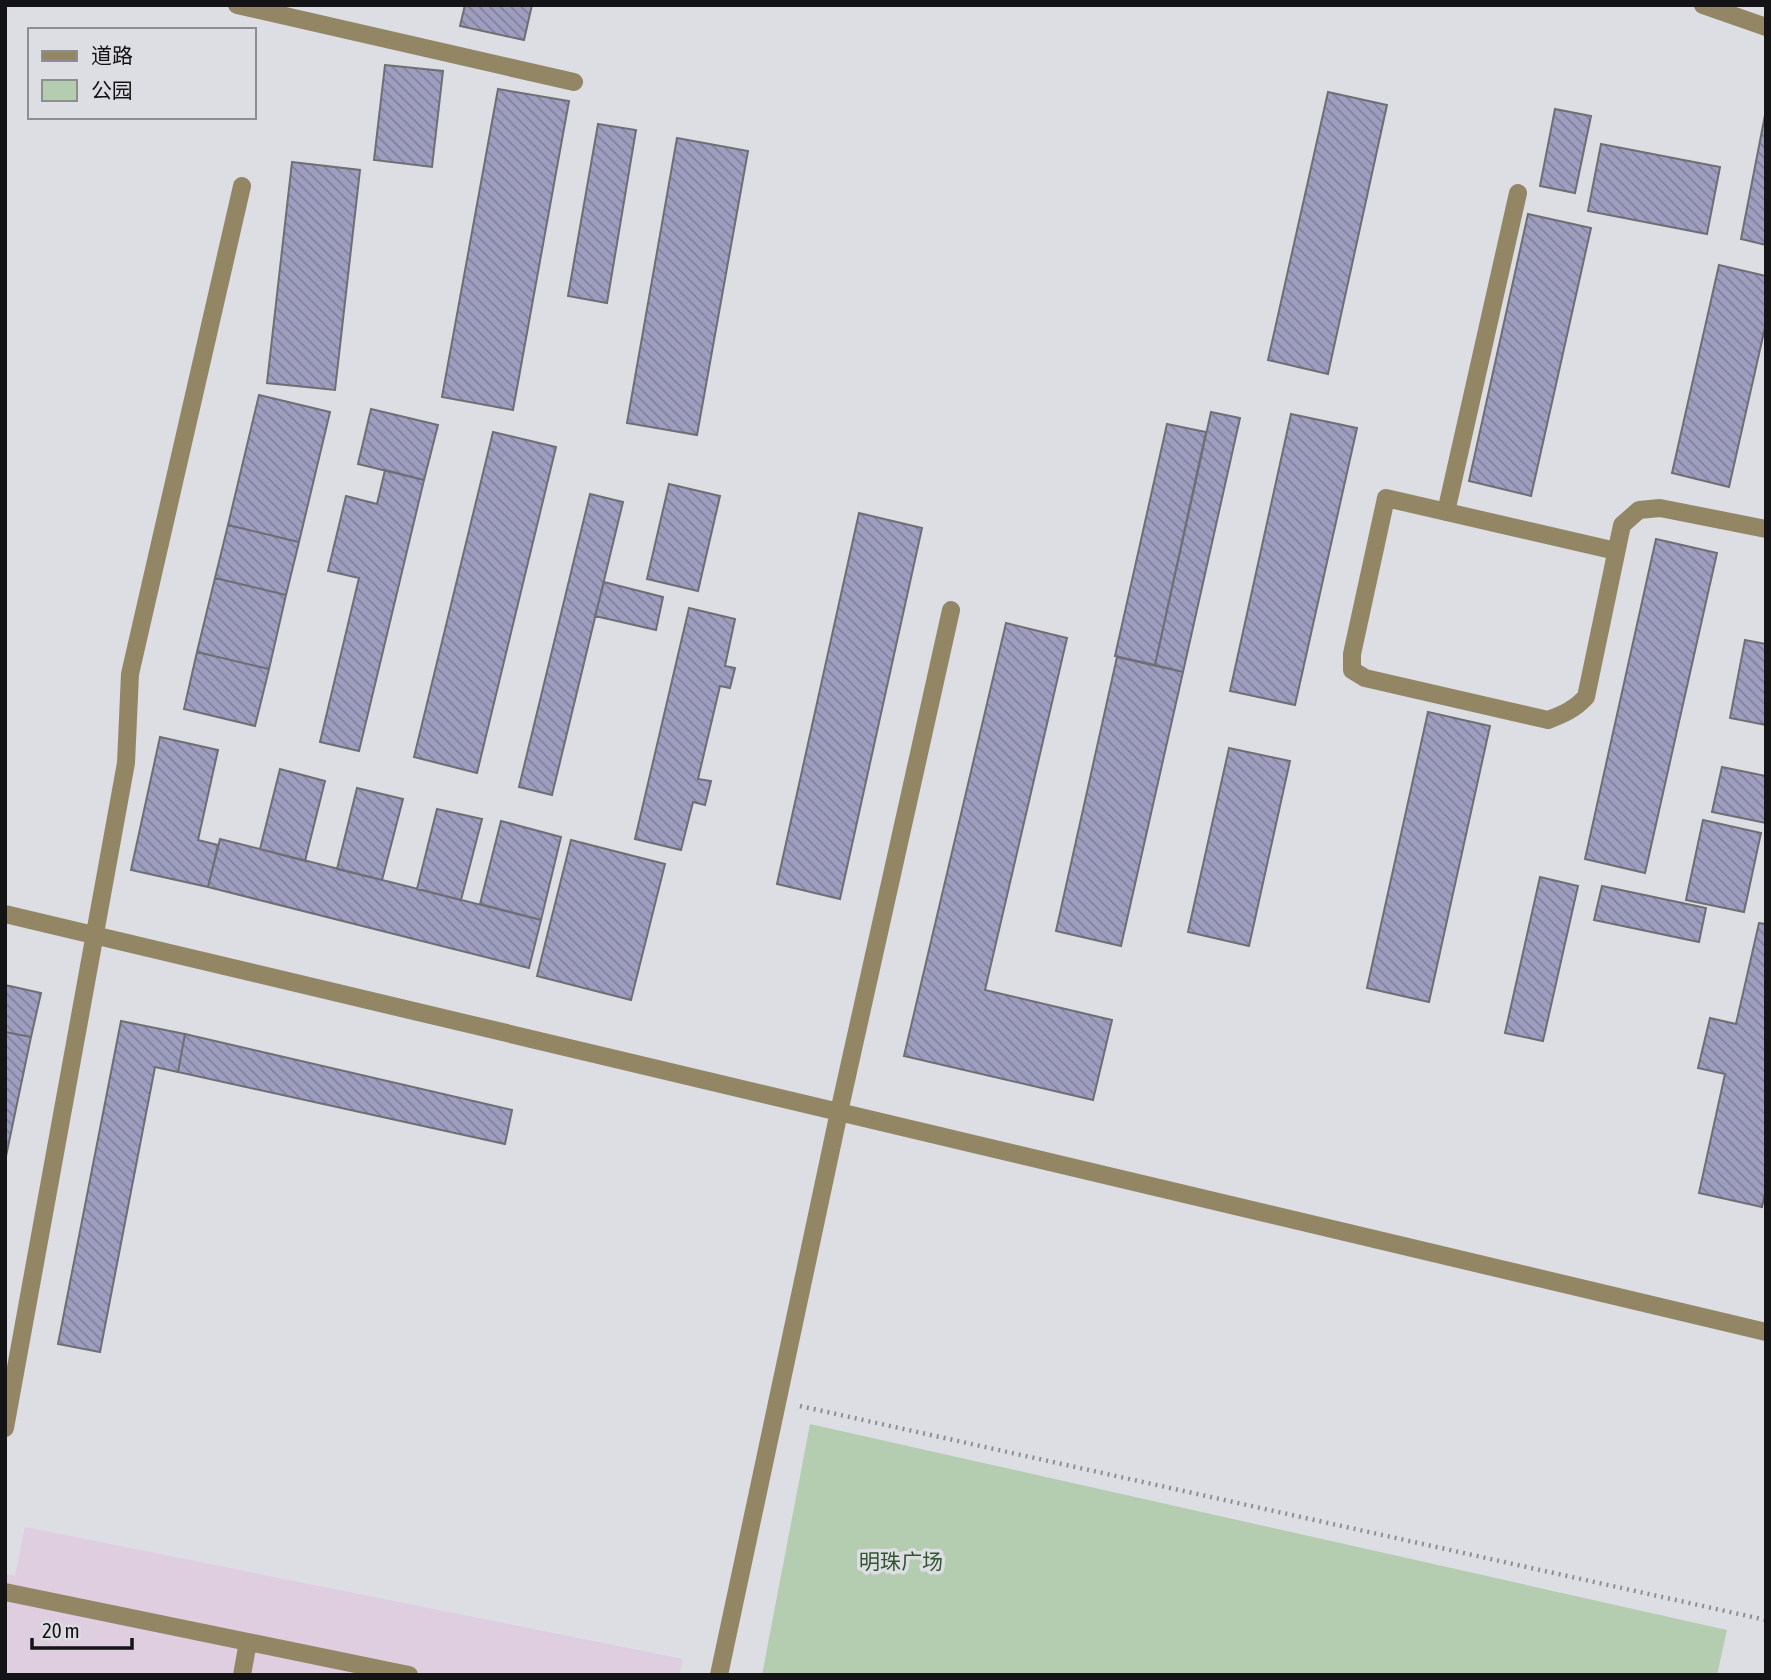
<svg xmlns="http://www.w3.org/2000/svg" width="1771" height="1680" font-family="'Asap Condensed','Noto Sans SC',sans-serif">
  <defs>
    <pattern id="building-back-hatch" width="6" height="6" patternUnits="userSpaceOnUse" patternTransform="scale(1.75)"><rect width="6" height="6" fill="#9e9ec0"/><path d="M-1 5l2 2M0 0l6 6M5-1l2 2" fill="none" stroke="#80809b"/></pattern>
  </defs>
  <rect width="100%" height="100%" fill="#dddde4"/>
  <!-- commercial -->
  <path fill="#decee0" d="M25,1527L683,1659L679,1675H5V1574L15,1576Z"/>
  <!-- park -->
  <path fill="#b4cdb1" d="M810,1424L1727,1630L1717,1675H762Z"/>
  <!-- building -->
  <path fill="url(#building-back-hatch)" stroke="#6e6e74" stroke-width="2" d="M465,5H532L524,40L460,26Z
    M385,65L443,71L432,167L374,160Z
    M498,89L569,101L513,410L442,397Z
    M1328,92L1387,105L1328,374L1268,360Z
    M1555,109L1591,116L1575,193L1540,186Z
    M1766,110V245L1741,239Z
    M598,124L636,130L607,303L568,296Z
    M677,138L748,151L697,435L627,423Z
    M1601,144L1720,167L1707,234L1588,211Z
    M292,162L360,170L335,390L267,383Z
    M1528,214L1591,228L1531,496L1469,481Z
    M1719,265L1766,276V323L1729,487L1672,473Z
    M259,395L330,412L299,542L228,525Z
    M371,409L438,425L424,480L358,464Z
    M1211,412L1240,418L1183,672L1155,665Z
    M1291,414L1357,428L1295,705L1230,691Z
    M1167,424L1206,432L1155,665L1115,656Z
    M493,432L556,447L477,773L414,757Z
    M385,470L424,480L359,751L320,742L359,578L328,571L346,496L377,504Z
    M669,484L720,496L698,591L647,579Z
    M590,494L623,502L552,795L519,787Z
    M859,513L922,528L840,899L777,884Z
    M228,525L299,542L286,595L215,578Z
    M1656,539L1717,553L1645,873L1585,859Z
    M215,578L286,595L269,669L197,652Z
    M604,582L663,597L656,630L595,616Z
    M689,608L735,619L725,666L735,668L730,688L720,686L698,779L711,781L705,805L693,802L681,850L635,839Z
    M1006,623L1067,638L985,990L1112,1020L1093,1100L904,1056Z
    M1745,640L1766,644V725L1730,718Z
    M197,652L269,669L255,726L184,709Z
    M1117,657L1183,672L1121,946L1056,931Z
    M1428,712L1490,726L1429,1002L1367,988Z
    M160,737L218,750L198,840L218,845L208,887L131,870Z
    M1229,748L1290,761L1249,946L1188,932Z
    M1722,767L1766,776V823L1712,812Z
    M280,769L325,781L305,861L260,849Z
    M357,788L403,799L382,880L337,869Z
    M437,809L482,819L461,900L417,889Z
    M1703,820L1761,833L1744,912L1686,900Z
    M501,821L561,837L541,920L480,904Z
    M220,839L541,920L529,968L208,887Z
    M571,840L665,864L631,1000L537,976Z
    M1540,877L1578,886L1543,1041L1505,1033Z
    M1602,886L1706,908L1699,942L1594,920Z
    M1759,923L1766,924V1189L1762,1207L1699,1193L1725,1074L1698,1068L1710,1018L1736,1024Z
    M5,985L41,993L31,1037L5,1032Z
    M121,1021L185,1034L178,1072L155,1067L100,1352L58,1344Z
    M5,1032L31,1037L5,1161Z
    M185,1034L512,1110L505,1144L178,1072Z"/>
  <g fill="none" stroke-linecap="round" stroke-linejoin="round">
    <!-- path -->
    <path stroke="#8e8e93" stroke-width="4.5" stroke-dasharray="2 5" stroke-linecap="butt" d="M800,1406L1766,1620"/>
    <!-- minor -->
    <path stroke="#928665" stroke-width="18" d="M237,5L574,82
      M1703,5L1766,27
      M1446,512L1518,193
      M1616,551L1386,498L1352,654V670L1365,678L1548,720C1564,714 1575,709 1586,697L1622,525L1639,510L1660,508L1766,529
      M5,914L1766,1332
      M5,1428L126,763L130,674L242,186
      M5,1592L409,1675
      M242,1675L248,1642
      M719,1675L839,1112L951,610"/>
  </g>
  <g text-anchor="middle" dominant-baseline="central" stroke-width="7" stroke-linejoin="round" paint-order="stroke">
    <!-- park labels -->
    <g font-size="21" fill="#31562e" stroke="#dddde4">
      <text x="901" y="1561">明珠广场</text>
    </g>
  </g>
  <!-- border -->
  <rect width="1771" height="1680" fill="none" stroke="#141416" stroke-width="14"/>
  <!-- legend -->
  <rect x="28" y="28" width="228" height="91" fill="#dddde4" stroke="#8d8d92" stroke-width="2"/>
  <rect x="42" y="51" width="35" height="10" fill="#928665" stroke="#8d8d92" stroke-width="2"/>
  <text x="91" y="63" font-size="21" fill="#141416">道路</text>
  <rect x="42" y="80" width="35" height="21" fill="#b4cdb1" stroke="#8d8d92" stroke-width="2"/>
  <text x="91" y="98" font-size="21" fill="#141416">公园</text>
  <!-- scale -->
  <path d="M32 1638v10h100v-10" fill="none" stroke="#141416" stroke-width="3.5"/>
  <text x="42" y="1638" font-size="21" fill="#141416" stroke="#dddde4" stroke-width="5" paint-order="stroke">20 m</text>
</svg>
